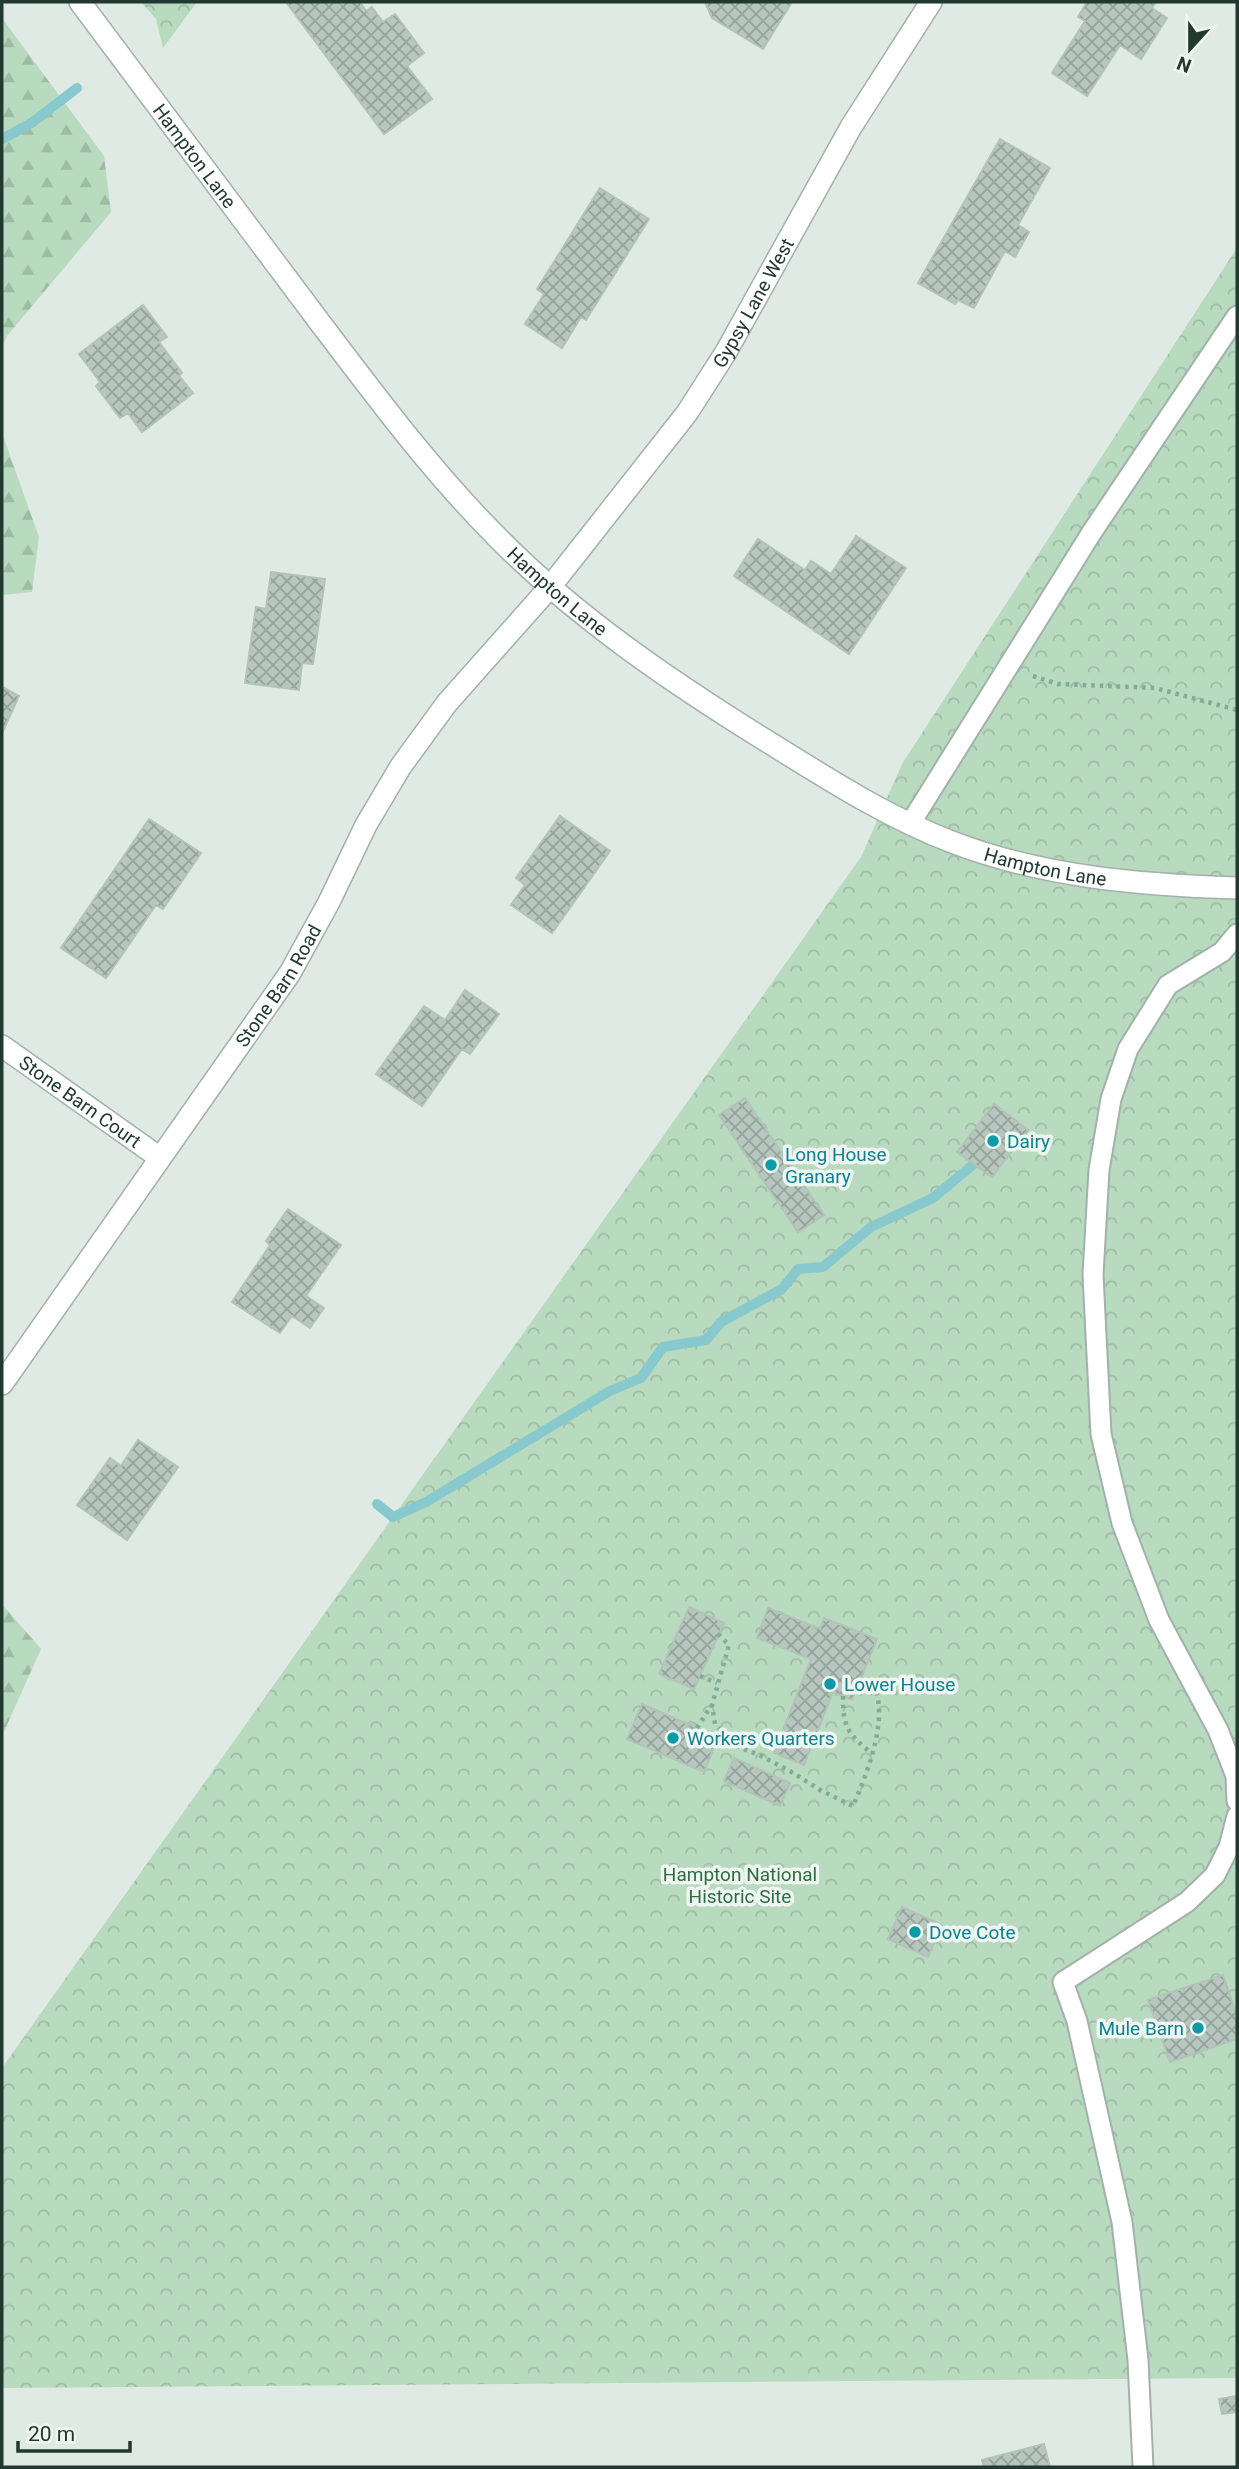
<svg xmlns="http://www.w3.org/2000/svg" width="1239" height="2469" font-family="Roboto,sans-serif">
  <defs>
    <pattern id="forest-firs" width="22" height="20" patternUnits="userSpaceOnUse" patternTransform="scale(1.75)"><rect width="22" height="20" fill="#b8dabe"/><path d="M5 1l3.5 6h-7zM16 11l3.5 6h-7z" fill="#9ebca4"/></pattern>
    <pattern id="park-crowns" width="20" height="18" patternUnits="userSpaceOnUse" patternTransform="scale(1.75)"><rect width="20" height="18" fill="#b8dabe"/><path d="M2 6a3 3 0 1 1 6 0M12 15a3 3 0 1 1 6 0" fill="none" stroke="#9ebca4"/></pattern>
    <pattern id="building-cross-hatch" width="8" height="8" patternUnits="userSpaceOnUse" patternTransform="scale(1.75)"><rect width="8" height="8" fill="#b7c7bf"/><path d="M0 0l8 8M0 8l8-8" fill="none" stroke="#94a39c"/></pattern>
  </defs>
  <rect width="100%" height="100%" fill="#dfeae4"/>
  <!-- forest -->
  <path fill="url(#forest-firs)" d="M2,18L104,156L111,212L7,336L2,347Z
    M2,433L39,537L32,592L2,595Z
    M2,1604L41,1649L2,1736Z"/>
  <!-- park -->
  <path fill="url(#park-crowns)" d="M141,2H197L163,48L156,19Z
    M1237,248V2378L2,2388V2068L861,857L902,764Z"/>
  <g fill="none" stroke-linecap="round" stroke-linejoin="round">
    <!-- stream -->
    <path stroke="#88c9cd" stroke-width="10" d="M2,139L33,122L77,88
      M377,1504L393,1517L426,1502L610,1391L641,1378L663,1347L706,1340L721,1322L782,1289L798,1269L823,1267L871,1227L933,1198L974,1164"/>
  </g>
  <!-- building -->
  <path fill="url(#building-cross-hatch)" stroke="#b2c3ba" stroke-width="2" d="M286,2H340L341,4L344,2H360L366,11L372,7L383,22L395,14L424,53L407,66L432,99L384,134Z
    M705,2H792L763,49L712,18Z
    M1087,2H1156L1152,8L1167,18L1141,59L1120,45L1087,96L1052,73L1085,21L1078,17Z
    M1000,139L1050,168L1018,225L1029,232L1015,257L1005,251L974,308L958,300L955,304L918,283Z
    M600,188L649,219L586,320L581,317L562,348L525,324L544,294L537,289Z
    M143,305L167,337L159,342L182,373L179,376L193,393L142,432L128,413L120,418L96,386L100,382L79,354Z
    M856,536L906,568L849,654L734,576L758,539L805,570L811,561L831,574Z
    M271,572L325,579L313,664L302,663L299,690L245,683L256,607L266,609Z
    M2,687L19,696L2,733Z
    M560,816L610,851L552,933L511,905L525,885L516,878Z
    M149,819L201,853L163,909L156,905L106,978L61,948Z
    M465,990L499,1014L470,1054L462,1049L422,1106L376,1074L424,1006L445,1020Z
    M745,1098L824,1215L798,1232L719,1115Z
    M994,1104L1028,1130L992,1177L957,1152Z
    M288,1209L341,1245L306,1296L324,1308L310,1328L292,1316L280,1333L232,1302L270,1245L266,1241Z
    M138,1440L178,1467L127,1540L77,1505L110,1458L121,1466Z
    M689,1607L724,1623L694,1689L659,1674Z
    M768,1608L820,1629L824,1618L877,1639L852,1700L833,1692L804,1765L774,1753L811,1659L757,1638Z
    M642,1704L718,1737L704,1772L627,1739Z
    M734,1758L790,1783L780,1806L724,1781Z
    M902,1907L942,1925L928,1957L888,1939Z
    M1223,1975L1237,2017V2039L1170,2062L1148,2000Z
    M1237,2396V2412L1222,2414L1219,2399Z
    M1044,2444L1050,2467H984L982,2460Z"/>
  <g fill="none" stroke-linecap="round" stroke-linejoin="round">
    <defs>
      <path id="service" d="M910,824L1092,532L1237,316
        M1237,934L1222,952L1168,985L1128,1049L1111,1099L1099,1170L1093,1275L1101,1434L1122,1523L1159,1620L1218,1730L1236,1776L1237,1801
        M1143,2467L1138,2360L1122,2222L1077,2021L1063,1982L1187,1902L1215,1875L1229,1847L1237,1816"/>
      <g id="minor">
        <path id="s1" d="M2,1046L160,1158"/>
        <path id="s2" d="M2,1384L290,973L329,902L366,825L401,766L447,703L550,587L687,413L726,352L851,127L931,2"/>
      </g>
      <g id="tertiary">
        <path id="s3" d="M80,2C159,108 238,214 318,320C375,395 431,471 498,538C576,617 670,681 765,740C825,777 886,817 952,842C1043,877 1141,885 1237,888"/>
      </g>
    </defs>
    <!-- service casing -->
    <use href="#service" stroke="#a2b1aa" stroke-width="23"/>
    <!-- minor casing -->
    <use href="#minor" stroke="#a2b1aa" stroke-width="24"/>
    <!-- tertiary casing -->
    <use href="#tertiary" stroke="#a2b1aa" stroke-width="24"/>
    <!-- path -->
    <path stroke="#80ac9a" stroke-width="4.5" stroke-dasharray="3.5 5" stroke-linecap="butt" d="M1033,676L1058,684L1155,688L1237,710
      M718,1634L729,1645L712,1705L715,1724L736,1746L759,1755L790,1771L820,1790L853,1806C866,1776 887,1724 876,1692C874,1686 867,1680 862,1675
      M700,1676L717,1683
      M843,1696C843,1729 848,1733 872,1754
      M697,1728L711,1706"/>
    <!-- service -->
    <use href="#service" stroke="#fff" stroke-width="19"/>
    <!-- minor -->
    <use href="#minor" stroke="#fff" stroke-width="21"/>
    <!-- tertiary -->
    <use href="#tertiary" stroke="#fff" stroke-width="21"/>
  </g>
  <!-- markers -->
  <g fill="#0f9aa8" stroke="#eff6f2" stroke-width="2.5">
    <circle cx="993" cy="1141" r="7"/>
    <circle cx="771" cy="1165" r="7"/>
    <circle cx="830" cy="1684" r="7"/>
    <circle cx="673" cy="1738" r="7"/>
    <circle cx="915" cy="1932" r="7"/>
    <circle cx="1198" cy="2028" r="7"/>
  </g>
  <g text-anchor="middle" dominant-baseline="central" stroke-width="7" stroke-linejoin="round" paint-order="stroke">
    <!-- street labels -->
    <g font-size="19" fill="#213930" stroke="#eff6f2">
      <text stroke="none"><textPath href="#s3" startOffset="192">Hampton Lane</textPath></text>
      <text stroke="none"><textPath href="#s2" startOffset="1320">Gypsy Lane West</textPath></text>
      <text stroke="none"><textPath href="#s3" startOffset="760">Hampton Lane</textPath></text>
      <text stroke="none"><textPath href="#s3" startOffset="1326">Hampton Lane</textPath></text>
      <text stroke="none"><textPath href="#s2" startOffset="485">Stone Barn Road</textPath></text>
      <text stroke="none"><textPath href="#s1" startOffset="96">Stone Barn Court</textPath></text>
    </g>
    <!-- culture labels -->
    <g font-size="19" fill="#0d838f" stroke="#eff6f2" text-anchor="start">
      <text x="1007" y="1141">Dairy</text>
      <text x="785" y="1154">Long House<tspan x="785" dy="22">Granary</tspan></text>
      <text x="844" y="1684">Lower House</text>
      <text x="687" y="1738">Workers Quarters</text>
      <text x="929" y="1932">Dove Cote</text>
      <text x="1184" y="2028" text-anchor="end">Mule Barn</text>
    </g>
    <!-- park labels -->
    <g font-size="19" fill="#2d6e40" stroke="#eff6f2">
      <text x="740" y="1874">Hampton National<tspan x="740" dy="22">Historic Site</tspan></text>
    </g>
  </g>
  <!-- border -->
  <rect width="1239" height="2469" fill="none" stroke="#213930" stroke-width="7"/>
  <!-- north arrow -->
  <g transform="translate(1190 49) rotate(201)" stroke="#eff6f2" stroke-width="5" paint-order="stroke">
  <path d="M0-5L12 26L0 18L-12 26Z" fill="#213930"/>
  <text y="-10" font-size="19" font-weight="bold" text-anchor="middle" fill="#213930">N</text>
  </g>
  <!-- scale -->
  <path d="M18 2441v10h112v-10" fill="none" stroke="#213930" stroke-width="3.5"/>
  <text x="28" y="2441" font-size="21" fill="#213930" stroke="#eff6f2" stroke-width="5" paint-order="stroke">20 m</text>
</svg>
